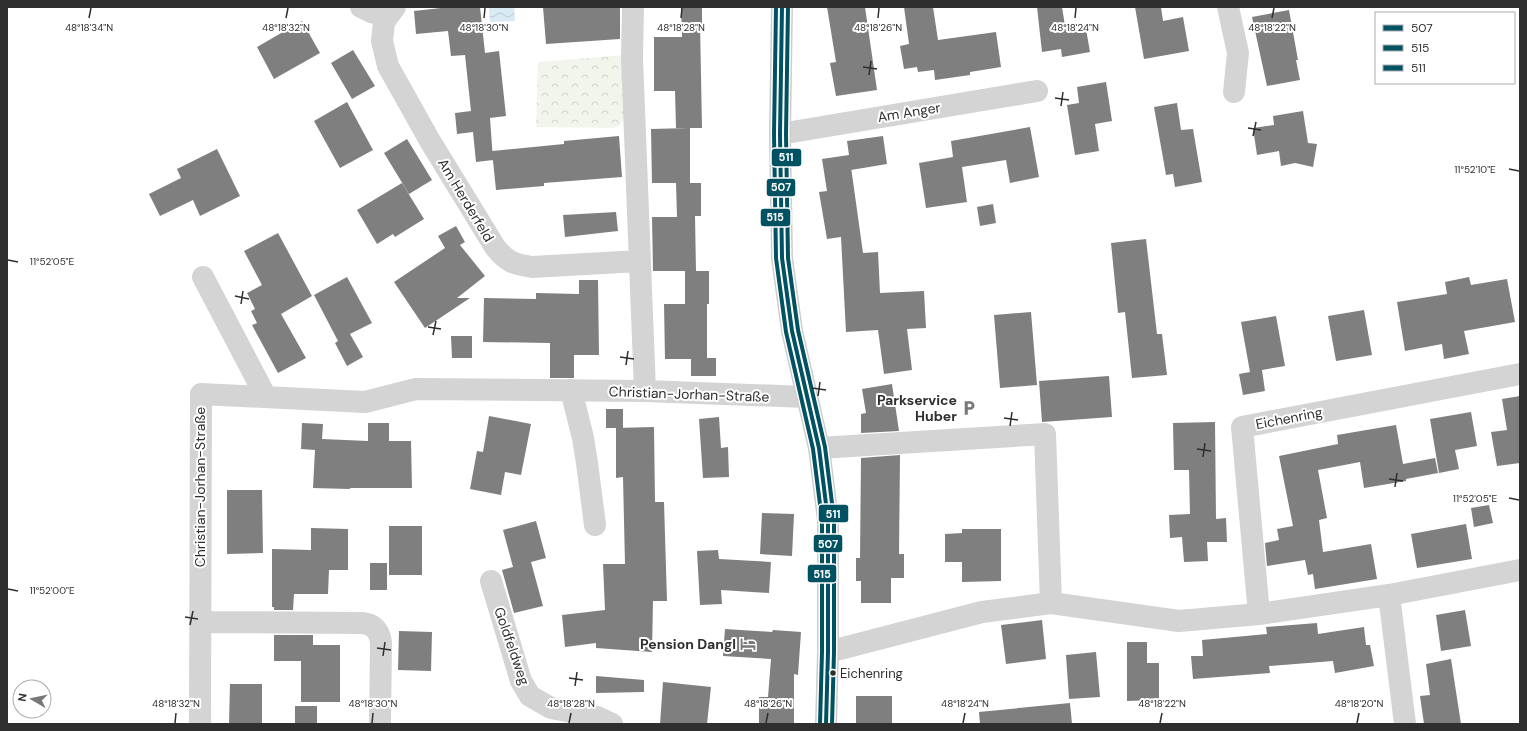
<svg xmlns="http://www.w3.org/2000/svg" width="1527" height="731" font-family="'DM Sans',sans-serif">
  <defs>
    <pattern id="park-crowns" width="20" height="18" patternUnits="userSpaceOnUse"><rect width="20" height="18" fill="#f2f5ec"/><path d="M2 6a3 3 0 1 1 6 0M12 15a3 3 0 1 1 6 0" fill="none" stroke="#d0d2cb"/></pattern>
    <pattern id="water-waves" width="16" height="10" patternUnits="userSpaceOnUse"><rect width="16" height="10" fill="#d8ebf3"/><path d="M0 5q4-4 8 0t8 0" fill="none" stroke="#bacad1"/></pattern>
  </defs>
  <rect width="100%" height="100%" fill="#fff"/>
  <!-- park -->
  <path fill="url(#park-crowns)" d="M625,55L624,118L619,126L613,128L536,127L538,62Z"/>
  <!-- water -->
  <path fill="url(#water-waves)" d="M489,7H514L515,21L490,22Z"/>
  <!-- building -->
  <path fill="#7f7f7f" d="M450,7H480L485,53L499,51L506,116L490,118L493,160L476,162L473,132L457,134L455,113L471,111L465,55L451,56L448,31L416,34L414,11Z
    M543,7H620V39L546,44Z
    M681,7H702V23H700L702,128H690V183H701V216H695L696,271H709V304H707V358H716V376H691V359H665L664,304H685V271H653L652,217H677L676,183H652L651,129L689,128H676L675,91H654V37H682Z
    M827,7H865L877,90L836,96L830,63L836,62Z
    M904,7H933L938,40L996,32L1001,67L970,72V75L935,80L934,70L918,72L917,67L904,69L900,46L909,44Z
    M1037,7H1062L1066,32L1086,29L1090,52L1062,57L1061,49L1042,52Z
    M1135,7H1161L1163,21L1183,17L1189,51L1144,59Z
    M1289,10L1298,60H1296L1300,80L1267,86L1252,17Z
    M302,21L320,53L274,79L257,47Z
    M353,50L375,86L352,99L331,63Z
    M1106,82L1112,121L1095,124L1099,151L1075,155L1067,105L1079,103L1077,87Z
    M347,102L373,150L340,168L314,121Z
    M1177,103L1181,130L1193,129L1202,182L1175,187L1173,174L1166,175L1154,107Z
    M1303,111L1308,143L1317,144L1313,167L1295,163L1281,166L1279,151L1257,155L1253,128L1274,125L1273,116Z
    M1030,127L1039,177L1010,183L1006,160L962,167L967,202L926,208L919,163L953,157L951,141Z
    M619,136L622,177L544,183V186L496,190L492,151L564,144V141Z
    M883,136L887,164L851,170V167L863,253L878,252L880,293L924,291L926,328L907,329L912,370L884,374L878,330L846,332L841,237L827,239L819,192L827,191L822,159L849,155L847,141Z
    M407,139L432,180L409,194L384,153Z
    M217,149L240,196L200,216L193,200L160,216L149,194L181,178L177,169Z
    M402,183L424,219L395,237L393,234L377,244L357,210Z
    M993,204L996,223L980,226L977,207Z
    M616,212L618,231L565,237L563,215Z
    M456,226L465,242L460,245L485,276L457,298H470L425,328L394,282L445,248L438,236Z
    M278,233L312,296L281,314L306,358L278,373L252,325L257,323L251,311L255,309L247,293L262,285L244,251Z
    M1146,239L1157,334H1162L1167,375L1132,378L1125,312L1118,313L1111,243Z
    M347,277L372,323L350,334L363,357L347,366L335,343L338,341L314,295Z
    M1469,277L1471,285L1507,279L1515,322L1464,331L1469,354L1444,359L1442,344L1405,351L1397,302L1447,294L1445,282Z
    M579,280H598L599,355H574V378H550V343L483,342L484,298L536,299V293L579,294Z
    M1364,310L1372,355L1336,361L1328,316Z
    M1031,312L1037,385L1000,388L994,315Z
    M1276,316L1285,366L1262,370L1265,391L1243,395L1239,374L1250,372L1241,322Z
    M451,336H472V358H452Z
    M1109,376L1112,417L1042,422L1039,381Z
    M892,384L899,431L861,433V414L866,413L862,389Z
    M1520,396V463L1497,466L1491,432L1507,430L1502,399Z
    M606,409H623V428H606Z
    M1471,412L1477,446L1455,450L1459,469L1439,473L1430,419Z
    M489,416L531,424L521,475L505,472L501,495L470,489L477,451L483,452Z
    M719,417L721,448L728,447L729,477L703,478L699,419Z
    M1215,422L1216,519L1226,518L1227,542H1207L1208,561L1184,562L1182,537L1170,538L1169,515L1190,514L1189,470H1174L1173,423Z
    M302,423L323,424L322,439L368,441V423H389V441H411L412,488H350V489L313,488L315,450L301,449Z
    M1396,425L1403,464L1435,458L1438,473L1406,479V481L1364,488L1360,462L1318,470L1327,518L1319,520L1323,552L1371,544L1377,579L1315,589L1313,574L1308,575L1305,560L1267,566L1265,543L1279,540L1277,529L1293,526L1279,456L1338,444L1337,435Z
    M654,427L655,502H664L667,601H653L652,652L596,648V643L565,647L562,615L605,610L603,564H625L623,477L616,478V428Z
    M900,455L899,554H904V578H891V603H861V581H856V558H860L861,458Z
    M227,490H262L263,553L227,554Z
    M1489,505L1493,523L1474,527L1471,508Z
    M762,513L794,514L792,556L760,554Z
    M536,521L546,558L531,562L543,606L514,613L502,570L513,567L503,530Z
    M1466,524L1472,559L1417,568L1411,534Z
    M389,526H422V575H389Z
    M311,528L348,529V570H329L328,594H294L293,610H274V607H272V549L311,550Z
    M962,529H1001V581L962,582V562H945V534L962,533Z
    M718,550L719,559L771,562L769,593L721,590L722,604L700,605L697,551Z
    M370,563H387V590H370Z
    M1465,610L1471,646L1441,651L1436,615Z
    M1042,620L1046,659L1006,664L1001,625Z
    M1317,623L1318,634L1364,627L1366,645H1370L1374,666L1335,673L1333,661L1269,666L1270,673L1193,679L1191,656H1203L1202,640L1267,634L1266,627Z
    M725,629L772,632L773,630L801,632L798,675L794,674V724H759V697H768L771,659L723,656Z
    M399,631L432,632L431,671L398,670Z
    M274,635H313V645H340V702H301V661H274Z
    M1127,642H1147V663H1159V700L1127,701Z
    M1096,652L1100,697L1069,699L1066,655Z
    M1451,659L1461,724H1424L1420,696L1430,695L1426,664Z
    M596,676L644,680V692L596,693Z
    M663,682L711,687L707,724H660Z
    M230,684H262V724H229Z
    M856,696H892V724H856Z
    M1070,703L1072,724H980L979,712Z
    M295,706H317V724H295Z"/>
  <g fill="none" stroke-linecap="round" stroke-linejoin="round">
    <!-- street -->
    <path stroke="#d4d4d4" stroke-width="22" d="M361,7L371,12L388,16
      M395,7L384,22L382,41L388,66L430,141L495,247C507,262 513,264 532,267L639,261
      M633,7L632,58L645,391
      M1228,7L1238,53L1234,92
      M780,134L1037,91
      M203,277L266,397
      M571,390L583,438L587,463L595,525
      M819,448L1045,434L1051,603
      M491,581L521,681L530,696L551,708L597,717L612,724
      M1389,595L1405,724
      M1259,614L1242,427L1520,374
      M200,622L362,623C373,624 379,630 381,642L380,724
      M828,652L982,612L1051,603L1179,621L1259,614L1389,595L1520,570
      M200,724L201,394L365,402L416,389L645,391L807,397"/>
    <!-- secondary -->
    <path stroke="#cdcdcd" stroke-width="22" d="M782,7L780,134L782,258L792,331L819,448L828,520V652L826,724"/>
    <defs>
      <path id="bus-1" d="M782,7L780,134L782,258L792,331L819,448L828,520V652L826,724"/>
      <path id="bus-2" d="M776,7L774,134L776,258L786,332L813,449L822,520V652L820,724"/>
      <path id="bus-3" d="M788,7L786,134L788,258L798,330L825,447L834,519V652L832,724"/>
    </defs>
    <!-- bus-1 casing -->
    <use href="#bus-1" stroke="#fff" stroke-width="7"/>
    <!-- bus-2 casing -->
    <use href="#bus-2" stroke="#fff" stroke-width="7"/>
    <!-- bus-3 casing -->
    <use href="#bus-3" stroke="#fff" stroke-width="7"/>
    <!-- bus-1 -->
    <use href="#bus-1" stroke="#005262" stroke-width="4"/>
    <!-- bus-2 -->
    <use href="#bus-2" stroke="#005262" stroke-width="4"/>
    <!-- bus-3 -->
    <use href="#bus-3" stroke="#005262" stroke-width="4"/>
  </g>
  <!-- ticks -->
  <path fill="none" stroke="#2f2f2f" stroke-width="1.5" d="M89,18L91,8M286,18L288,8M484,18L485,8M681,18L682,8M878,18L879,8M1075,18L1076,8M1272,18L1274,8M863,67L877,69M869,75L871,61M1055,98L1069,100M1061,106L1063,92M1248,128L1261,130M1253,136L1256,122M1509,169L1519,171M8,260L18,262M235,296L249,299M241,304L243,291M428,327L441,329M433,335L436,321M620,357L634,359M626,365L628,351M812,388L826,390M818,396L820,382M1004,418L1018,420M1010,426L1012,412M1197,449L1211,451M1203,457L1205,443M1389,479L1403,481M1395,487L1397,473M1509,498L1519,500M8,589L18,591M185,617L198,619M190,625L193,611M377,648L391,650M383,656L385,642M569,678L583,680M575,686L577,672M175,723L176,713M372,723L373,713M569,723L571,713M766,723L768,713M963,723L965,713M1160,723L1162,713M1357,723L1359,713"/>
  <!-- icons -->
  <defs>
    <symbol id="parking-bare" viewBox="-9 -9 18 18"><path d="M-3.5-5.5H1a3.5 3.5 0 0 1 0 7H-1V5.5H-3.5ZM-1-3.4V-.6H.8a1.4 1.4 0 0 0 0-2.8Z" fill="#787878" stroke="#fff" stroke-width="2.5" paint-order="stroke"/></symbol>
    <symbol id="hotel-bare" viewBox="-9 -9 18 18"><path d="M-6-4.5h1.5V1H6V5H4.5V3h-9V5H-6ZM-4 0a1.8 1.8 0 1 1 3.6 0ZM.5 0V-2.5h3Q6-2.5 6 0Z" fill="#787878" stroke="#fff" stroke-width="2.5" paint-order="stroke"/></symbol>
  </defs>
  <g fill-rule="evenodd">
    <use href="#parking-bare" x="958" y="397" width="22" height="22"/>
    <use href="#hotel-bare" x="737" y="633" width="22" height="22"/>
  </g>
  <!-- markers -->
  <circle fill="#2f2f2f" stroke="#fff" stroke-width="1.5" cx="833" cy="673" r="3.5"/>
  <g text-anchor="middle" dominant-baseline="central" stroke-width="4" stroke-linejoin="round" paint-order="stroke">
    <!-- bus labels -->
    <g font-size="13" fill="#2f2f2f" stroke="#fff" text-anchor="start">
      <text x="840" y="673">Eichenring</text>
    </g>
    <!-- street labels -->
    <g font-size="14" fill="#2f2f2f" stroke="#fff">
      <text transform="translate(909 112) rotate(-9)">Am Anger</text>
      <text transform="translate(466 200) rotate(59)">Am Herderfeld</text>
      <text transform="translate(689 394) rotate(2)">Christian-Jorhan-Straße</text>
      <text transform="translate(1289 418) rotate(-11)">Eichenring</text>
      <text transform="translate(200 487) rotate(-90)">Christian-Jorhan-Straße</text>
      <text transform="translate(512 646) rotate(71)">Goldfeldweg</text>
    </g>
    <!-- poi labels -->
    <g font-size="14" font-weight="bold" fill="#2f2f2f" stroke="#fff" text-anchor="end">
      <text x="957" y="400">Parkservice<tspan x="957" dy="16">Huber</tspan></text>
      <text x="736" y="644">Pension Dangl</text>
    </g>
  </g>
  <g font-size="10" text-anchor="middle" fill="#2f2f2f" stroke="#fff" stroke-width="4" stroke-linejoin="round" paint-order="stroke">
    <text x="89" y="31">48°18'34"N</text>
    <text x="286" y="31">48°18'32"N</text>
    <text x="484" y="31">48°18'30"N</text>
    <text x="681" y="31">48°18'28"N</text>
    <text x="878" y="31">48°18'26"N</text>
    <text x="1075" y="31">48°18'24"N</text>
    <text x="1272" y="31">48°18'22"N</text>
    <text x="1475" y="173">11°52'10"E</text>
    <text x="52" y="265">11°52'05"E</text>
    <text x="1475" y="502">11°52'05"E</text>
    <text x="52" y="594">11°52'00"E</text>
    <text x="176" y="707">48°18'32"N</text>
    <text x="373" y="707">48°18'30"N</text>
    <text x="571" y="707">48°18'28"N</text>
    <text x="768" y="707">48°18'26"N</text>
    <text x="965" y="707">48°18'24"N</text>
    <text x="1162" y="707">48°18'22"N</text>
    <text x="1359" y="707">48°18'20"N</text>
  </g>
  <g stroke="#fff" stroke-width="1.5">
    <rect x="771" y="148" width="31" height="19" rx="4" fill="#005262"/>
    <rect x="766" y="178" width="30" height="19" rx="4" fill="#005262"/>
    <rect x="760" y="208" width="31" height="19" rx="4" fill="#005262"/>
    <rect x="818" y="504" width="31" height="19" rx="4" fill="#005262"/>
    <rect x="813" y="534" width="30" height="19" rx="4" fill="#005262"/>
    <rect x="807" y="564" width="30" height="19" rx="4" fill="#005262"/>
  </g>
  <g font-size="11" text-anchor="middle" font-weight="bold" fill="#fff">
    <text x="786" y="161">511</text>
    <text x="781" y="191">507</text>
    <text x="775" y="221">515</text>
    <text x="833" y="518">511</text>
    <text x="828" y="548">507</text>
    <text x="822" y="578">515</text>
  </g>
  <!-- border -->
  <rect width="1527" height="731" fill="none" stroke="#2f2f2f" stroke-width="16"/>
  <!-- legend -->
  <rect x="1375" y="12" width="140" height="72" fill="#ffffff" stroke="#acacac"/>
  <rect x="1383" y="25" width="20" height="6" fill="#005262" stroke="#acacac"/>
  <text x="1411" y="32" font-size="12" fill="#2f2f2f">507</text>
  <rect x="1383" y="45" width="20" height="6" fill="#005262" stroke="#acacac"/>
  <text x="1411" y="52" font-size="12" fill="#2f2f2f">515</text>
  <rect x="1383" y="65" width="20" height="6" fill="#005262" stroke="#acacac"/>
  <text x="1411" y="72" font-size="12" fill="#2f2f2f">511</text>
  <!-- north arrow -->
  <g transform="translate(32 699) rotate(279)"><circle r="19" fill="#ffffff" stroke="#acacac"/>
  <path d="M0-3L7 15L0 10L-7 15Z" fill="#787878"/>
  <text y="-6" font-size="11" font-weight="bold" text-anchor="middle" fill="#2f2f2f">N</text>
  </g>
</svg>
